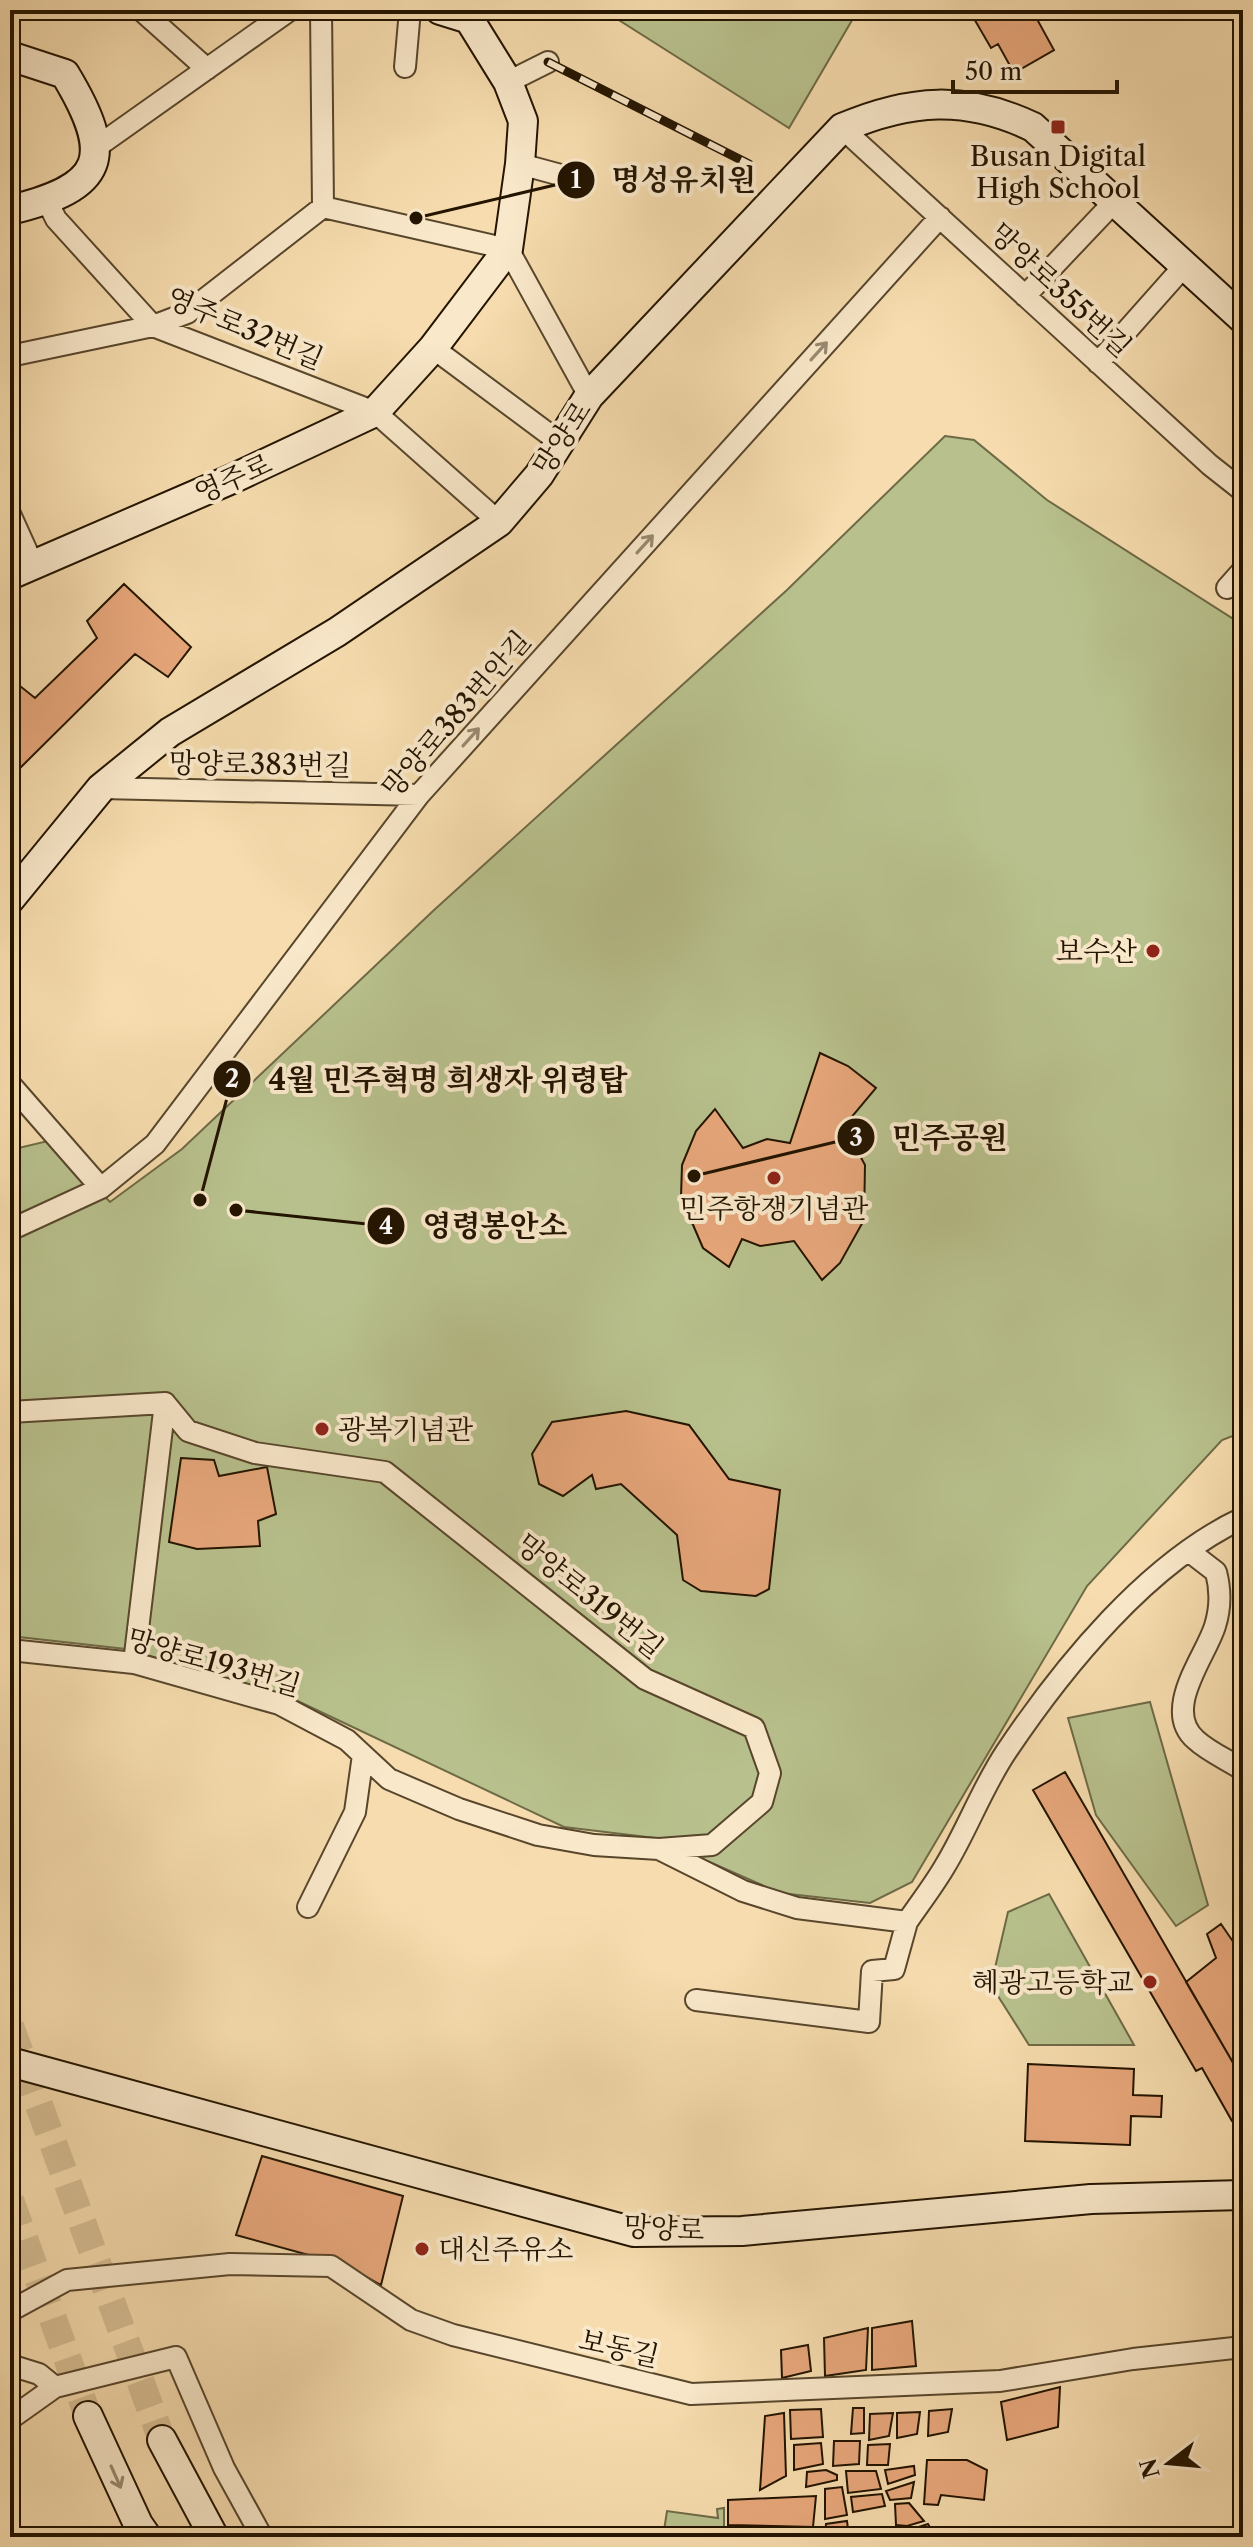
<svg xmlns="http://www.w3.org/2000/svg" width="1253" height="2547" font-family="'Libre Caslon Text','Noto Serif KR',serif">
  <rect width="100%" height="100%" fill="#f6dcae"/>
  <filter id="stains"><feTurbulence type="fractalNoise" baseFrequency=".0025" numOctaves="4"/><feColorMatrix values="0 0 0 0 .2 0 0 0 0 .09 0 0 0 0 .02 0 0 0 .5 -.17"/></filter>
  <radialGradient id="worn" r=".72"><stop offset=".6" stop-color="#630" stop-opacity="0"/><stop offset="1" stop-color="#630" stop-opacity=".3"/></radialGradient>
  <!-- green -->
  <path fill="#b8c18d" stroke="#6e6a46" stroke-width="2" d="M603,10H858L789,128Z
    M945,436L974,440L1047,500L1232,618L1243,612V1432L1222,1440L1087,1586L912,1882L870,1903L780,1893L655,1838L564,1827L285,1695L126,1649L10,1636V1150L52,1140L110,1202L182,1149L433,911L787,590Z
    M1150,1702L1208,1905L1176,1926L1096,1815L1068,1718Z
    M1049,1894L1134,2045H1029L991,1985L1008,1912Z
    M724,2508V2527L752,2537H663L667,2511L718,2518L717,2509Z"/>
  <!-- building -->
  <path fill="#e7a77b" stroke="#231400" stroke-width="2" d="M969,10H1032L1054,50L1014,73L998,44L991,48Z
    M124,584L191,647L168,677L135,654L10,778V734L15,729L10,724V678L35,698L97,638L87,621Z
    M820,1053L848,1066L876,1088L844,1126L865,1165L864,1220L840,1263L822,1280L794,1241L760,1246L742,1239L729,1267L703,1248L681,1197L682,1165L696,1131L715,1109L743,1148L767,1139L790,1143Z
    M626,1411L689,1425L729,1479L780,1490L769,1589L756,1596L701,1591L683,1580L677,1535L621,1484L596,1489L592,1475L563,1496L539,1484L532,1454L552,1422Z
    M181,1458L214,1460L219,1476L267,1467L276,1514L258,1521L260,1546L197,1549L169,1542Z
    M1065,1772L1243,2080V2141L1233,2138L1237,2122L1232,2121L1202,2068L1196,2071L1033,1790Z
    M1221,1924L1243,1956V2080L1186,1982L1216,1958L1207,1934Z
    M1028,2064L1134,2069L1133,2095L1162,2096L1161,2117L1131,2116L1130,2145L1025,2141Z
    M262,2156L403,2196L381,2285L345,2265L236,2235Z
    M912,2321L916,2366L872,2370V2328Z
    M868,2328L866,2370L825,2376L824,2338Z
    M808,2345L811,2371L782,2378L781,2350Z
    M1060,2387L1058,2427L1007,2440L1001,2402Z
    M853,2408H864V2433L851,2434Z
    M821,2409L823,2437L791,2439L790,2410Z
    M952,2409L948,2432L928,2436L929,2411Z
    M920,2412L917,2434L897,2438V2413Z
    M784,2413L786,2476L760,2490L765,2416Z
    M893,2413L889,2436L869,2440L870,2414Z
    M834,2441H860L859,2464L833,2466Z
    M821,2443L823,2464L794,2470V2445Z
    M890,2444L888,2465H867L868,2445Z
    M927,2460H967L987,2470L984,2500L941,2495L938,2505L924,2504Z
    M914,2466L915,2475L888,2484L885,2470Z
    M826,2470L837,2475V2480L806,2487L807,2472Z
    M846,2471H876L881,2489L848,2493Z
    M914,2482L911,2498L890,2500L886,2491Z
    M842,2487L847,2515L825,2519V2489Z
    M882,2494L885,2506L853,2512L851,2497Z
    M816,2496L813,2527L728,2525V2500Z
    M909,2503L924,2521L907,2526L896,2525L895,2504Z
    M847,2521L849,2537H825L826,2524Z
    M928,2524L936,2537H909L906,2531Z"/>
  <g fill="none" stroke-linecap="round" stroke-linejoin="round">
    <!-- secondary-tunnel -->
    <path stroke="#d6be94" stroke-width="28" stroke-dasharray="28 14" stroke-linecap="butt" d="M10,2026L162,2440
      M10,2200L88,2416"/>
    <defs>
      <path id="street" d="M141,10L207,69
        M405,67L410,10
        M508,82L548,62
        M842,128L1210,465L1243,491
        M98,146L290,10
        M520,164L583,181
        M47,201L56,219L153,326L375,412L499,522
        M323,207L508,249L589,396
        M1025,296L1116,200
        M433,348L558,441
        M10,356L153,326L187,313L323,207L321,10
        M1098,363L1185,265
        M10,514L34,567L24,566
        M1227,588L1243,570
        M101,788L419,795
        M10,1084L101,1188
        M10,1230L101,1188L155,1144L419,795L940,217
        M10,1412L165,1403L188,1431L255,1453L385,1472L645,1679L754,1728L770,1773L762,1802L712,1845L659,1849L594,1845L538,1835L459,1809L389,1779L347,1740L279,1704L134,1663L10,1650
        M1190,1552L1216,1572C1221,1591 1221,1607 1215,1626C1206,1656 1161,1710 1196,1740C1209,1752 1228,1760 1243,1770
        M134,1663L165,1403
        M659,1849L743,1891L797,1908L907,1922C920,1903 934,1885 945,1866C967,1830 982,1788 1006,1752C1063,1667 1148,1562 1243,1518
        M308,1907L355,1812L363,1755
        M696,2000L869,2022L872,1971L894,1969L907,1922
        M10,2311L67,2280L230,2264L331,2266L411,2320L453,2335L691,2394L1000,2381L1133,2359L1243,2347
        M10,2365L39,2374L55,2387
        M10,2419L55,2387L176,2357L224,2468L262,2537"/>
      <path id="secondary" d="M10,56L65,74C115,157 106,187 10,210
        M10,575L232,479L375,412L433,348L508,249L520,164L523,121L508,82L469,19L440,10
        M10,899L101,788L170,732L337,632L499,522L539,475L589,396L842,128C910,99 966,95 1033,127L1243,319
        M10,2062L634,2232L742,2231L1091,2199L1243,2195
        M88,2416L138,2524L147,2537
        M162,2440L214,2537"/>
    </defs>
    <!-- street casing -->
    <use href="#street" stroke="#58462c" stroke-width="24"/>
    <!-- secondary casing -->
    <use href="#secondary" stroke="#231400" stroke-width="32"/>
    <!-- street -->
    <use href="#street" stroke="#f9e8ca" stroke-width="20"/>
    <!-- secondary -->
    <use href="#secondary" stroke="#f9e8ca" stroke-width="28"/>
    <defs>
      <path id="rail" d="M548,62L749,164"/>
    </defs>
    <!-- rail casing -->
    <use href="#rail" stroke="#231400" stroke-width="9"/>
    <!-- rail -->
    <use href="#rail" stroke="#f9e8ca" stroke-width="6" stroke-dasharray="18" stroke-linecap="butt"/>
  </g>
  <!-- one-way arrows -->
  <defs><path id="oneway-shaft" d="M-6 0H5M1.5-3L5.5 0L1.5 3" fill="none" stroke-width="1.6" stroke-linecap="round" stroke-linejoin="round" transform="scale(2)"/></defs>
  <g stroke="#99896f">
    <use href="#oneway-shaft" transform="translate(819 351) rotate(-48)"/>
    <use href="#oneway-shaft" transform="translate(645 544) rotate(-48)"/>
    <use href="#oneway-shaft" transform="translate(471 737) rotate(-48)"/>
    <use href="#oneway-shaft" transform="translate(116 2477) rotate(66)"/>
  </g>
  <!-- markers -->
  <g fill="#8f2418" stroke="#f9e8ca" stroke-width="3">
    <rect x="1050" y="119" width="16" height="16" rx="4"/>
    <circle cx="1153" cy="951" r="8"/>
    <circle cx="774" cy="1178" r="8"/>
    <circle cx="322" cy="1429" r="8"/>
    <circle cx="1150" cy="1982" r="8"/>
    <circle cx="422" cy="2249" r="8"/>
  </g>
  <g text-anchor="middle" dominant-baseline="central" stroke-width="8" stroke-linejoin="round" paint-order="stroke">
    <!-- poi labels -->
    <g font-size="28" fill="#231400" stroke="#f9e8ca">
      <text x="1058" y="156">Busan Digital<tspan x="1058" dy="32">High School</tspan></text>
      <text x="1137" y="951" text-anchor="end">보수산</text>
      <text x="774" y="1208">민주항쟁기념관</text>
      <text x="338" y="1429" text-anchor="start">광복기념관</text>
      <text x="1134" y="1982" text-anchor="end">혜광고등학교</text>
      <text x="438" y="2249" text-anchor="start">대신주유소</text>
    </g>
    <!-- street labels -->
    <g font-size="28" fill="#231400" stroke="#f9e8ca">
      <text transform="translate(1061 290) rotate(43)">망양로355번길</text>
      <text transform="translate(245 328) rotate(23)">영주로32번길</text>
      <text transform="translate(562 438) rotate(-57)">망양로</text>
      <text transform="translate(233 478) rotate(-24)">영주로</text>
      <text transform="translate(456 714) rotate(-49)">망양로383번안길</text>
      <text transform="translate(260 764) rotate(1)">망양로383번길</text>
      <text transform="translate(590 1596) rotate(39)">망양로319번길</text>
      <text transform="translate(214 1662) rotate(16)">망양로193번길</text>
      <text transform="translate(664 2228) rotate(3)">망양로</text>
      <text transform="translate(619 2348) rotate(13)">보동길</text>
    </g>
  </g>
  <!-- callouts -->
  <path fill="none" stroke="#231400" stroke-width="3" d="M416 218L576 180M200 1200L232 1079M694 1176L856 1137M236 1210L386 1226"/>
  <g fill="#231400" stroke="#f9e8ca" stroke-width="3">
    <circle cx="416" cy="218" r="8"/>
    <circle cx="200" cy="1200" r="8"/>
    <circle cx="694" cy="1176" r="8"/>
    <circle cx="236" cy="1210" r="8"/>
    <circle cx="576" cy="180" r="20"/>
    <circle cx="232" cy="1079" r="20"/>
    <circle cx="856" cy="1137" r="20"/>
    <circle cx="386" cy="1226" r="20"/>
  </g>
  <g font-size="24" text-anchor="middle" font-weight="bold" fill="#fff">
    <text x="576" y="188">1</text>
    <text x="232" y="1087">2</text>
    <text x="856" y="1146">3</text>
    <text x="386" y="1234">4</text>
  </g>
  <g font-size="30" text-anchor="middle" font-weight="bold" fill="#231400" stroke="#f9e8ca" stroke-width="8" stroke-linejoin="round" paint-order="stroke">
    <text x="684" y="190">명성유치원</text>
    <text x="448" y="1090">4월 민주혁명 희생자 위령탑</text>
    <text x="950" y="1148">민주공원</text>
    <text x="495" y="1236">영령봉안소</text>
  </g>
  <!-- margin -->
  <rect width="1253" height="2547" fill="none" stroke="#f6dcae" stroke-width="40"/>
  <rect x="12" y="12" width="1229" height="2523" fill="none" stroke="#231400" stroke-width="4"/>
  <rect x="20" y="20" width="1213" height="2507" fill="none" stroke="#231400" stroke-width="2"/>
  <!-- north arrow -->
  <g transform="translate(1169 2463) rotate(254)" stroke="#f9e8ca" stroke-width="6" paint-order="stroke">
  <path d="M0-6L14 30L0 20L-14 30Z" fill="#231400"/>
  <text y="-12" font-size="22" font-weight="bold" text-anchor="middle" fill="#231400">N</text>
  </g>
  <!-- scale -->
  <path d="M953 80v12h164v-12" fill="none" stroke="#231400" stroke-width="4"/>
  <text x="965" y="80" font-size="24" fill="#231400" stroke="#f9e8ca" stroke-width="6" paint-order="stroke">50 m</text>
  <rect width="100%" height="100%" filter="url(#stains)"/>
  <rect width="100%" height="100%" fill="url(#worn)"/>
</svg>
